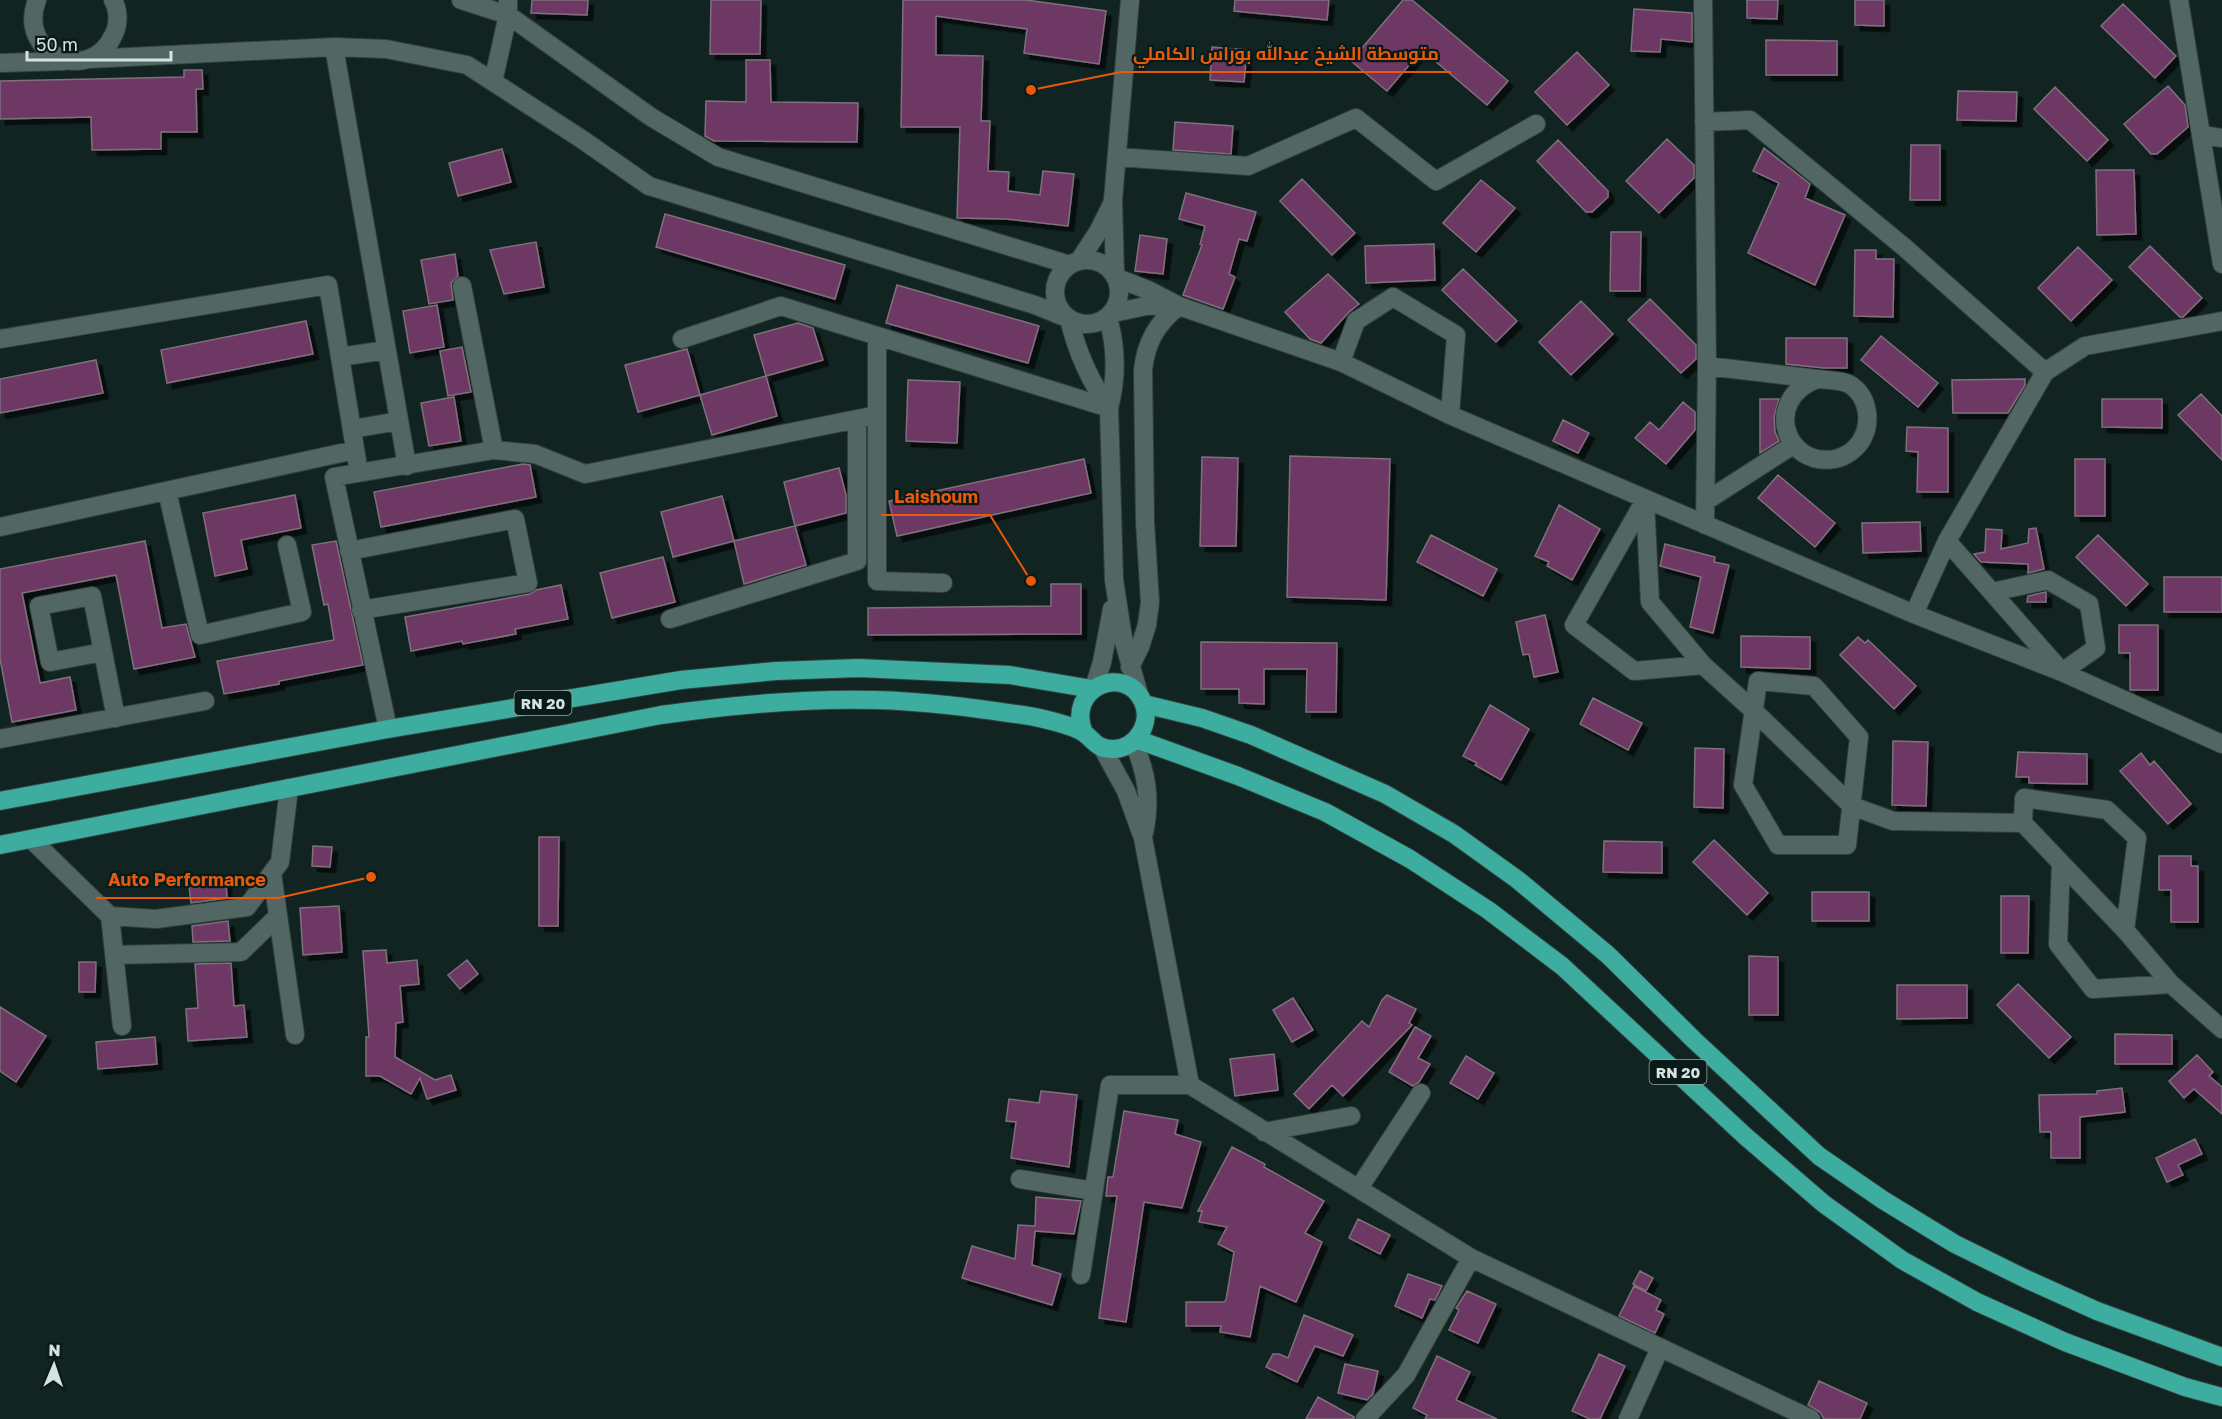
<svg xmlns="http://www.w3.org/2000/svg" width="2222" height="1419" font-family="'Golos Text',Cairo,sans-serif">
  <defs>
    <filter id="shadow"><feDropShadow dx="5.5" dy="5.5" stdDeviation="0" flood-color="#0009"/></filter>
  </defs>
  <rect width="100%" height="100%" fill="#112421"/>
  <!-- building -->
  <path fill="#6d3764" stroke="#7f707c" stroke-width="1.5" filter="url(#shadow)" d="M532,0H588L587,15L531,13Z
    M711,0H761L760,54H710Z
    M903,0H1026L1106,11L1099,64L1024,53L1027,29L936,16V55L983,56L981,121H990L988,171L1009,172L1008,191L1040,195L1043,171L1074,174L1068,226L1006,219L957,218L960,127H901Z
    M1235,0H1329L1327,20L1234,11Z
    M1403,0H1412L1508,81L1487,105L1422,50L1387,91L1351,61Z
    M1747,0H1778L1777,19L1747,18Z
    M1855,0H1884V26L1855,25Z
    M2123,4L2176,56L2155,78L2101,26Z
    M1634,9L1692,13V42L1661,39L1660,52L1631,51Z
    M1766,40L1837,41V75H1766Z
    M1212,47L1247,50L1244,82L1210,80Z
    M1577,52L1609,85L1567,125L1535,92Z
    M746,60H770L771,102L858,103L857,142L714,141L705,136L706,101L746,102Z
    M184,70H202L203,89H196L197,132H161V149L92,150L91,117L0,119V81L184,77Z
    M2168,86L2185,105L2188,127L2157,154H2151L2124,124Z
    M2055,87L2108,140L2087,161L2034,109Z
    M1958,91L2017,92L2016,121L1957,120Z
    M1175,122L1233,126L1231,154L1173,150Z
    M1667,139L1694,165V178L1659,213L1626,181Z
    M1558,140L1608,191V197L1592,212H1586L1537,161Z
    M1911,145H1940V200H1910Z
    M1764,148L1810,184L1805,198L1845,215L1815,285L1748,253L1779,183L1753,171Z
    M502,149L511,182L458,196L449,163Z
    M2096,170H2134L2136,234L2097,235Z
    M1302,179L1355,233L1332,255L1280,201Z
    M1481,180L1515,208L1476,252L1443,223Z
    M1186,193L1256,212L1247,241L1239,239L1229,274L1235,277L1223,309L1183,295L1202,245L1200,244L1205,226L1179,219Z
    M665,214L845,265L835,299L656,247Z
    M1611,232H1641L1640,291H1610Z
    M1140,235L1167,239L1163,274L1135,271Z
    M536,242L544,287L504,294L490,250Z
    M1434,244L1435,280L1366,283L1365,246Z
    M2150,246L2202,298L2183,317H2180L2129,267Z
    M2078,247L2112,280L2071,321L2038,288Z
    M1855,250H1876V259H1894L1893,317L1854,316Z
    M455,254L458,276L451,283L453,300L429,304L421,260Z
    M1463,269L1517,321L1496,342L1442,290Z
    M1328,274L1359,304L1349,312L1321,343L1310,339L1285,312Z
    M897,285L1039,326L1028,363L886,323Z
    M1650,299L1696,345V359L1681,373L1628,320Z
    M1581,301L1613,334L1571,375L1539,342Z
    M437,305L444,347L410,353L403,311Z
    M306,321L313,354L167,383L161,350Z
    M798,323L813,328L823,360L766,376L754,335Z
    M1881,336L1938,383L1918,407L1861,360Z
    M1786,338H1847V368H1824L1786,364Z
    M462,347L471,392L448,396L440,351Z
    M687,349L700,395L638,412L625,365Z
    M96,360L103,393L0,413V379Z
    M766,376L777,416L712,435L700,395Z
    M2025,379V385L2008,413H1953L1952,380Z
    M908,380L960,382L957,443L906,441Z
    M2201,394L2222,416V460L2178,415Z
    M454,397L461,441L429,446L421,403Z
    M1760,399H1779L1774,417L1775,432L1779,441L1760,453Z
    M2102,399H2162V428L2102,427Z
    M1683,402L1695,412V430L1666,464L1635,438L1650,422L1659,430Z
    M1563,420L1589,433L1578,453L1553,441Z
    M1907,427L1948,428V492H1917L1918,452L1906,451Z
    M1290,456L1390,459L1386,600L1287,597Z
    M1202,457L1238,458L1236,546H1200Z
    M1084,459L1091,493L897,536L889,501Z
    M2075,459H2105V516H2075Z
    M523,464L530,465L536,497L381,527L374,492Z
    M839,468L846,495V513L795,526L784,482Z
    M1778,475L1835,523L1815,547L1758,498Z
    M295,495L301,528L241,540L247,569L215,576L203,513Z
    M722,496L734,541L673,557L661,512Z
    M1559,505L1600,529L1572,580L1547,566L1549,562L1535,556Z
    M1920,522L1921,551L1863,553L1862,523Z
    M795,526L806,565L744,584L734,541Z
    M2036,528L2044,569L2028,573V564L1981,562L1974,554L1985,552L1986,529L2002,530L2001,549L2028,543L2029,529Z
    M1431,535L1497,569L1483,596L1417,562Z
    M2098,535L2148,584L2126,606L2076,557Z
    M145,541L162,628L186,624L195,657L134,669L116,575L22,593L40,683L70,677L76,710L12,722L0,659V569Z
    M336,541L363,665L279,681V684L224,694L217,661L334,640L328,604L324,605L312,545Z
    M1665,544L1715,557L1714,562L1729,565L1713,633L1690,627L1701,577L1660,566Z
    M663,557L675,602L612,618L600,573Z
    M2164,577H2222V612H2164Z
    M1051,584H1081V634L868,635V608L1051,606Z
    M561,585L568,619L515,629L516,634L463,644L462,641L411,651L405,617L530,594L536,590Z
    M2046,592V602H2027L2028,596Z
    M1545,615L1558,672L1534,677L1529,654L1523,655L1516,622Z
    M2119,625H2158V690H2130V653H2119Z
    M1741,636L1810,637V669L1741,667Z
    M1858,637L1865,643L1868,640L1916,686L1894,709L1840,655Z
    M1201,642L1337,643L1336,712H1306L1307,669H1264V704L1239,703V689H1201Z
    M1593,698L1642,723L1628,750L1580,724Z
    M1490,705L1529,729L1501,780L1475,765L1477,763L1463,756Z
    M1893,741L1928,742L1926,806L1892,805Z
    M1695,748L1724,749L1723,808L1694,807Z
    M2018,752L2087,754V784L2029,783V777H2016Z
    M2141,753L2150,765L2154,761L2191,804L2168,824L2120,771Z
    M539,837H559L558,926H539Z
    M1714,840L1768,893L1747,915L1693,862Z
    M1604,841L1662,842V873L1603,872Z
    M313,846L332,847L330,867L312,866Z
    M2159,856H2191V866H2198V922H2171V890H2159Z
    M226,883L227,898L191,903L189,886Z
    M1812,892H1869V921H1812Z
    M2001,896H2029L2028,953H2001Z
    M339,906L342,952L303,955L300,908Z
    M228,921L230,941L193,942L192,926Z
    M386,950L387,963L417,960L418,973L419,984L400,986L403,1022L396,1023L395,1057L435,1080L451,1075L456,1090L427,1099L420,1078L411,1094L380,1076H366V1037H369L363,951Z
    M1749,956L1778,957V1015H1749Z
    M467,960L478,974L460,989L448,975Z
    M79,962H96L95,992H79Z
    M231,963L234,1006L244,1005L247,1037L188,1041L186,1009L198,1008L195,964Z
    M2018,984L2071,1037L2049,1058L1997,1005Z
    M1897,985H1967V1018L1897,1019Z
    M1387,995L1416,1009L1409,1023L1412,1025L1343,1096L1332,1085L1309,1109L1294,1094L1362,1021L1369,1027L1382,1000Z
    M1293,998L1313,1030L1292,1042L1273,1010Z
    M0,1007L46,1036L16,1082L0,1071Z
    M1415,1027L1431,1036L1418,1058L1430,1064L1419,1082L1413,1086L1389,1072Z
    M2115,1034L2172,1035V1064H2115Z
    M155,1037L157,1064L98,1069L96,1042Z
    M1274,1054L1278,1090L1235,1096L1230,1059Z
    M2197,1055L2213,1072L2209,1076L2222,1087V1114L2194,1089L2184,1098L2169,1081Z
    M1466,1056L1494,1073L1478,1099L1450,1083Z
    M2122,1088L2125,1112L2080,1117V1158H2051V1132H2040L2039,1095L2097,1094V1091Z
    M1041,1091L1077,1095L1069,1167L1011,1158L1016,1122L1006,1121L1009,1099L1039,1103Z
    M1124,1111L1178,1120L1175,1134L1201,1142L1182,1208L1144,1202L1126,1322L1099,1318L1117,1196H1106L1108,1177H1113Z
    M2195,1139L2202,1154L2178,1165L2183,1175L2167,1182L2156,1158Z
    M1232,1147L1265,1164L1264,1167L1324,1201L1305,1233L1322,1242L1296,1302L1260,1286L1250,1337L1220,1332L1221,1326H1186V1302H1224L1226,1300L1234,1252L1218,1244L1227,1227L1199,1222L1202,1211H1198Z
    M1036,1197L1081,1201L1074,1234L1035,1231L1032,1265L1061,1274L1052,1305L962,1278L972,1246L1015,1259L1018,1225L1035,1226Z
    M1358,1219L1390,1235L1380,1254L1349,1238Z
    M1640,1271L1653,1278L1646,1291L1633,1284Z
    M1408,1274L1442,1286L1435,1300L1430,1299L1422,1318L1395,1306Z
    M1634,1286L1661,1300L1656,1310L1664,1314L1655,1333L1619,1316Z
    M1467,1291L1496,1304L1478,1343L1449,1330L1459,1310L1456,1308Z
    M1304,1315L1353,1335L1343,1356L1315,1346L1297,1382L1266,1367L1273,1354H1279L1288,1358Z
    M1599,1354L1625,1366L1600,1419H1590L1572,1411Z
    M1437,1356L1470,1372L1456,1400L1497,1419H1425L1427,1415L1413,1408Z
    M1345,1364L1378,1371L1373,1394L1367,1400L1338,1393Z
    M1819,1381L1867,1403L1860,1419H1824L1820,1412L1808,1405Z
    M1318,1397L1354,1417V1419H1306Z"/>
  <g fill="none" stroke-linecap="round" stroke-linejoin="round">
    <defs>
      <path id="minor" d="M37,0C16,54 89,86 113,36C119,25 119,11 113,0
        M461,0L508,15L651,117L718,157L1070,265
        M1703,0L1707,366L1705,525
        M2179,0L2222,264
        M334,47L407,466
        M88,59L334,47L386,49L467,65L580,138L649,186L1035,305L1067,318
        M0,63L64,61
        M493,82L508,15V0
        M1704,122L1750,120L1904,247L2045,372
        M2202,135L2222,138
        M1117,157L1248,166L1356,118L1436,181L1536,124
        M1055 292a32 32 0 1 1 64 0a32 32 0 1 1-64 0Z
        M1079,261L1098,232L1113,202
        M1115,275L1113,200L1130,0
        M1117,278L1148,290L1179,306L1341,362L1450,415L1914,614L2062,672L2222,744
        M462,286L494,450
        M1113,313L1146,306L1174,305
        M1108,318C1117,349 1117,377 1109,408L1114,580L1123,638L1139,695
        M1069,319C1077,352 1089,380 1109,408
        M877,336V581L943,583
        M0,339L328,285L340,357
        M682,339L781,306L1109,408
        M1341,362L1356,321L1393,297L1456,335L1450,415
        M1707,366L1817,379
        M1817,379C1826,380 1841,380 1849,384C1869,396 1872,423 1861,441C1855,450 1845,457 1835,459C1785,468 1762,400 1817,379Z
        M352,429L399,421
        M357,461L340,357L386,350
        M167,491L200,635L302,612L287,545
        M1706,501L1793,445
        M0,527L355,450
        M1947,541L2062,672L2096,648L2089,604L2048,580L1992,592
        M349,551L515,519L528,583L361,610
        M1914,614L1947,541L2045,372L2085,346L2222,321
        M670,619L857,561V419
        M103,652L50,662L39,606L92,596L116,718
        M1703,665L1634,671L1574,625L1645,500L1650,602L1703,665L1754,711L1852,806L1893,821L2023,823L2125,930L2171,984L2222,1029
        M1130,667L1140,647L1147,625L1150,602L1145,522L1143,370C1146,342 1157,323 1179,306
        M1758,681L1814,686L1859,737L1847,845H1778L1743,785Z
        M1094,688L1102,662L1112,609
        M388,729L334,477L494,450L535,454L585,474L877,415
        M0,739L205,701
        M1133,742C1147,772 1151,800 1144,833
        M1102,747L1126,791L1143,838L1190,1085L1471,1258L1811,1419
        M2023,823L2024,798L2107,810L2137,838L2125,930
        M31,839L110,916L156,919L247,907L280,862L289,788
        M2061,863L2058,944L2093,989L2171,984
        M272,873L295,1035
        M110,916L122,1026
        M114,955L241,952L278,916
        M1264,1132L1351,1116
        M1020,1179L1094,1191
        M1359,1188L1421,1093
        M1081,1275L1110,1085H1190
        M1365,1419L1406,1375L1471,1258
        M1628,1419L1660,1348"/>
      <path id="highway" d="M1144,704L1202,718L1251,735L1385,794L1454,834L1518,880L1608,955L1694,1040L1819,1156L1883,1200L1955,1244L2026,1279L2097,1311L2222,1357
        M1136,739L1238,776L1325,812L1410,859L1488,910L1562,966L1745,1136L1824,1204L1902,1260L1977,1302L2065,1342L2185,1387L2222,1397
        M0,801L388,729L681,680L776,671L859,668L1010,675L1092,689
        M0,845L661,715C732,705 802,698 874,700C924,701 974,708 1023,715C1037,717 1073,725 1084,733C1095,741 1097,750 1115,749C1137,747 1152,723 1143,702C1125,662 1065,688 1084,733"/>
    </defs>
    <!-- minor casing -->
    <use href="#minor" stroke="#33403e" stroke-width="20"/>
    <!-- highway casing -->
    <use href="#highway" stroke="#33403e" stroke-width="20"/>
    <!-- minor -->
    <use href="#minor" stroke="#526763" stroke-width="18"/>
    <!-- highway -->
    <use href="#highway" stroke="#3cad9f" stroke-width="18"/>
  </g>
  <g text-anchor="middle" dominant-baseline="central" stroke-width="4.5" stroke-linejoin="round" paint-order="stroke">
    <!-- shield labels -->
    <g fill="#081b18" stroke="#98a6a4" stroke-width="1.5">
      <rect x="514.5" y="691" width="57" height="24" rx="4.5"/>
      <rect x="1649.5" y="1060" width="57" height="24" rx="4.5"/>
    </g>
    <g font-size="15" font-weight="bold" fill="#d6e2e0">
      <text x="543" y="703">RN 20</text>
      <text x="1678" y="1072">RN 20</text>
    </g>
  </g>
  <!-- callouts -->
  <path fill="none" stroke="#e8590c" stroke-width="2" d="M1031 90L1121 72H1451M1031 581L990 515H882M371 877L278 898H96"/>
  <g fill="#e8590c" stroke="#081b18" stroke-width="2">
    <circle cx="1031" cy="90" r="6"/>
    <circle cx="1031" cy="581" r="6"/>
    <circle cx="371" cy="877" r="6"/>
  </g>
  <g font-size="18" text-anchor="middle" font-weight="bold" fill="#e8590c" stroke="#081b18" stroke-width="4.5" stroke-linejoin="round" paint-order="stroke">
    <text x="1286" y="60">متوسطة الشيخ عبدالله بوراس الكاملي</text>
    <text x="936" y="503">Laishoum</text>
    <text x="187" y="886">Auto Performance</text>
  </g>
  <!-- north arrow -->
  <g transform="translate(54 1365) rotate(2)" stroke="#081b18" stroke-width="4.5" paint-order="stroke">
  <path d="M0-4.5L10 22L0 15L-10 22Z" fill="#d6e2e0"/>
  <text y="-9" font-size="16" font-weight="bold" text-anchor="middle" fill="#d6e2e0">N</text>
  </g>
  <!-- scale -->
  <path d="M27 51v9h144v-9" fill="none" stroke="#d6e2e0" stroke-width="3"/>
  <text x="36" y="51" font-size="18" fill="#d6e2e0" stroke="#081b18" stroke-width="4.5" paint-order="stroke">50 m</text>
</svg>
